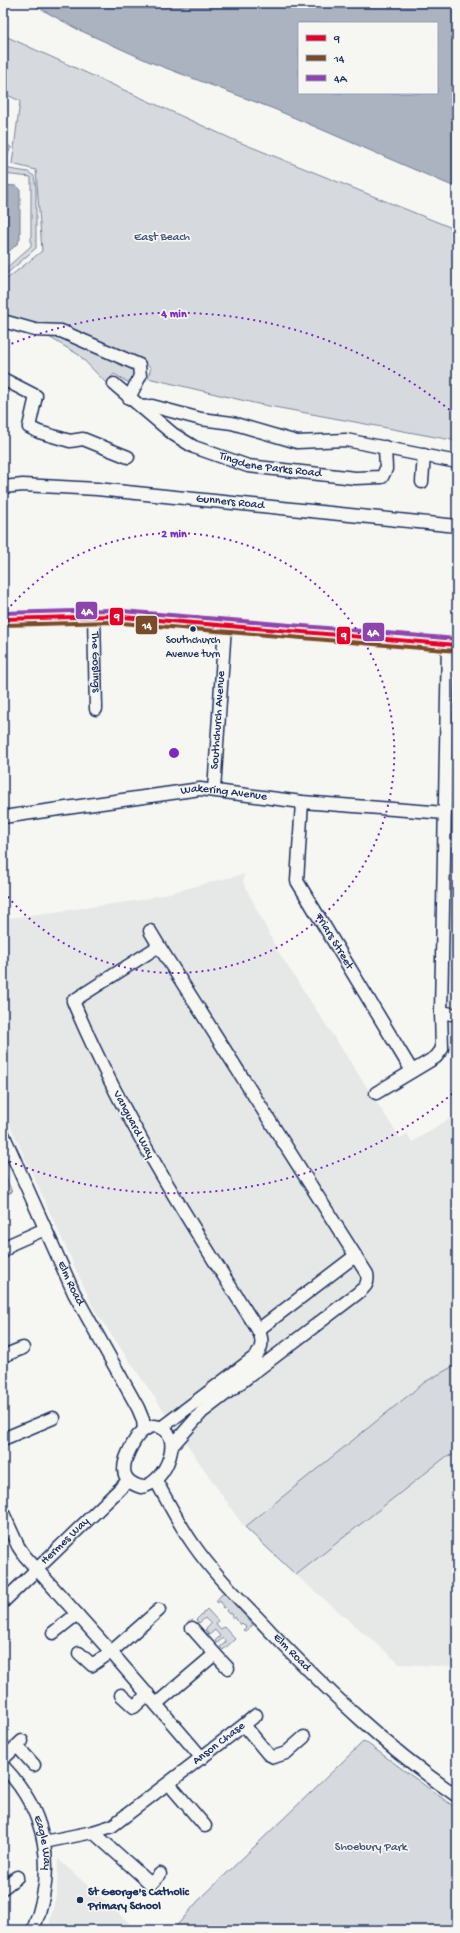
<svg xmlns="http://www.w3.org/2000/svg" width="460" height="1933" font-family="'Gochi Hand',sans-serif">
  <rect width="100%" height="100%" fill="#f6f6f2"/>
  <filter id="ink" filterUnits="userSpaceOnUse"><feTurbulence type="fractalNoise" baseFrequency=".025" numOctaves="2"/><feDisplacementMap in="SourceGraphic" scale="8" xChannelSelector="R" yChannelSelector="G"/><feConvolveMatrix kernelMatrix="1 2 1 2 8 2 1 2 1" color-interpolation-filters="sRGB"/></filter>
  <g filter="url(#ink)">
    <!-- built -->
    <path fill="#e6e7e7" d="M244,874L243,882L277,950L400,1138L407,1134L412,1142L457,1114V1784L452,1781L456,1767L457,1667L400,1664L296,1575L242,1524L95,1311L3,1110V919L141,900Z
      M436,879H457V1041L434,1013Z
      M58,1859L137,1930H48L57,1891Z"/>
    <!-- green -->
    <path fill="#d6d9dd" stroke="#78849e" d="M3,35L234,140L457,230V441L258,404L148,378L151,367L141,363L131,355L65,327L39,325L3,315V282L42,251L36,170L12,164L20,101L3,93Z
      M3,143L11,147L3,166Z
      M3,168L28,172L34,176L36,188V248L3,277V271L31,246V177L3,174Z
      M53,334L131,365L135,376L132,383H129L114,374L106,383L79,355L49,337Z
      M3,1171L12,1192L3,1196Z
      M457,1364V1454L447,1456L296,1575L245,1527L425,1382Z
      M224,1592L253,1625L245,1631L243,1630L246,1627L242,1623L240,1625L235,1617L234,1618L231,1616L233,1615L231,1613L229,1614L226,1611L227,1609L225,1607L223,1608L222,1607L223,1605L220,1601L218,1603L216,1601Z
      M207,1609L218,1621L216,1624L221,1629L224,1627L235,1639L223,1650L220,1647L226,1642L223,1638L217,1643L215,1641L220,1636L215,1630L209,1635L205,1630L211,1624L205,1618L199,1623L196,1620Z
      M364,1741L457,1809V1930H173L198,1901Z"/>
    <!-- water -->
    <path fill="#abb2c0" stroke="#717e99" fill-rule="evenodd" d="M30,3H457V188L274,109L150,62L77,29ZM299,23H437V93H299Z
      M3,185L16,186L20,189V238L18,243L3,257Z"/>
    <g fill="none" stroke-linecap="round" stroke-linejoin="round">
      <defs>
        <g id="minor">
          <path d="M3,321L35,330L61,331L139,365L140,376L129,398"/>
          <path d="M3,379L36,396L29,427L39,432L70,441L83,439L128,457"/>
          <path id="s1" d="M114,384L173,434L194,447L248,466L355,478L382,477L386,469L385,447"/>
          <path d="M143,407L152,406L201,419L232,423L297,442L346,440L457,462"/>
          <path d="M422,482L424,455"/>
          <path id="s2" d="M3,487L23,485L97,489L457,526"/>
          <path id="s3" d="M94,615L96,709"/>
          <path d="M3,619L110,616L457,645"/>
          <path id="s4" d="M214,790L225,626"/>
          <path id="s5" d="M302,802L297,881L412,1071"/>
          <path id="s6" d="M3,817L200,789L302,802L445,813"/>
          <path d="M150,931L159,946"/>
          <path d="M441,1012L457,1015"/>
          <path d="M376,1093L436,1057L442,1049L441,1012L448,644"/>
          <path id="s7" d="M3,1134L74,1293L138,1408L143,1420L144,1430"/>
          <path d="M3,1252L11,1244L45,1229"/>
          <path d="M258,1330L355,1256"/>
          <path d="M3,1356L23,1348"/>
          <path d="M154,1426C188,1429 166,1485 141,1487C121,1481 121,1468 129,1451C135,1439 140,1429 154,1426Z"/>
          <path d="M161,1428L256,1356C263,1347 263,1339 258,1330C190,1223 122,1118 73,1001L159,946L367,1274C369,1284 365,1287 358,1293L202,1412L172,1446"/>
          <path d="M3,1439L53,1418"/>
          <path id="s8" d="M156,1481C168,1502 179,1524 193,1544C215,1576 245,1604 271,1632C330,1693 387,1748 457,1796"/>
          <path d="M3,1513L18,1546L24,1555L111,1652L202,1758"/>
          <path id="s9" d="M3,1602L128,1481"/>
          <path d="M53,1633L77,1614"/>
          <path d="M79,1653L92,1665L111,1652L159,1610"/>
          <path d="M215,1654L228,1668"/>
          <path d="M121,1695L134,1707L148,1694"/>
          <path d="M156,1704L215,1654L192,1628"/>
          <path d="M244,1725L256,1715"/>
          <path d="M17,1746L34,1765"/>
          <path d="M3,1759L22,1741"/>
          <path id="s10" d="M3,1766C48,1813 57,1870 33,1930"/>
          <path d="M169,1784L205,1826"/>
          <path d="M93,1832L151,1884L160,1874"/>
          <path id="s11" d="M44,1842L93,1832L112,1826L244,1725L268,1754L274,1757L286,1753L304,1737"/>
          <path d="M3,1888L17,1877"/>
        </g>
      </defs>
      <!-- minor casing -->
      <use href="#minor" stroke="#1b2f5e" stroke-width="15"/>
      <!-- minor -->
      <use href="#minor" stroke="#f6f6f2" stroke-width="12"/>
      <defs>
        <path id="bus-1" d="M3,619L110,616L457,645"/>
        <path id="bus-2" d="M3,625L110,622L457,651"/>
        <path id="bus-3" d="M3,613L110,610L457,639"/>
      </defs>
      <!-- bus-1 casing -->
      <use href="#bus-1" stroke="#f6f6f2" stroke-width="7"/>
      <!-- bus-2 casing -->
      <use href="#bus-2" stroke="#f6f6f2" stroke-width="7"/>
      <!-- bus-3 casing -->
      <use href="#bus-3" stroke="#f6f6f2" stroke-width="7"/>
      <!-- bus-1 -->
      <use href="#bus-1" stroke="#e4002b" stroke-width="4"/>
      <!-- bus-2 -->
      <use href="#bus-2" stroke="#7a4b2a" stroke-width="4"/>
      <!-- bus-3 -->
      <use href="#bus-3" stroke="#8e44ad" stroke-width="4"/>
    </g>
  </g>
  <!-- distance rings -->
  <g fill="none" stroke="#7b2cbf" stroke-width="2" stroke-dasharray="2 4">
    <path d="M3 615A220 220 0 1 1 3 891"/>
    <path d="M457 1090A440 440 0 0 1 6 1160M6 346A440 440 0 0 1 457 416"/>
  </g>
  <!-- markers -->
  <g fill="#1b2f5e" stroke="#f6f6f2" stroke-width="1.5">
    <circle cx="193" cy="629" r="3.5"/>
    <circle cx="80" cy="1900" r="4"/>
  </g>
  <g text-anchor="middle" dominant-baseline="central" stroke-width="3.5" stroke-linejoin="round" paint-order="stroke">
    <!-- bus labels -->
    <g font-size="11" fill="#1b2f5e" stroke="#f6f6f2">
      <text x="193" y="641">Southchurch<tspan x="193" dy="14">Avenue turn</tspan></text>
    </g>
    <!-- park labels -->
    <g font-size="12" fill="#405177" stroke="#f6f6f2">
      <text x="162" y="238">East Beach</text>
      <text x="371" y="1848">Shoebury Park</text>
    </g>
    <!-- street labels -->
    <g font-size="12" fill="#1b2f5e" stroke="#f6f6f2">
      <text stroke="none"><textPath href="#s1" startOffset="181">Tingdene Parks Road</textPath></text>
      <text stroke="none"><textPath href="#s2" startOffset="228">Gunners Road</textPath></text>
      <text stroke="none"><textPath href="#s3" startOffset="47">The Goslings</textPath></text>
      <text stroke="none"><textPath href="#s4" startOffset="70">Southchurch Avenue</textPath></text>
      <text stroke="none"><textPath href="#s6" startOffset="223">Wakering Avenue</textPath></text>
      <text stroke="none"><textPath href="#s5" startOffset="150">Friars Street</textPath></text>
      <text transform="translate(133 1125) rotate(62)">Vanguard Way</text>
      <text stroke="none"><textPath href="#s7" startOffset="164">Elm Road</textPath></text>
      <text stroke="none"><textPath href="#s9" startOffset="87">Hermes Way</textPath></text>
      <text stroke="none"><textPath href="#s8" startOffset="220">Elm Road</textPath></text>
      <text stroke="none"><textPath href="#s11" startOffset="205">Anson Chase</textPath></text>
      <text stroke="none"><textPath href="#s10" startOffset="88">Eagle Way</textPath></text>
    </g>
    <!-- poi labels -->
    <g font-size="12" font-weight="bold" fill="#1b2f5e" stroke="#f6f6f2" text-anchor="start">
      <text x="88" y="1893">St George's Catholic<tspan x="88" dy="14">Primary School</tspan></text>
    </g>
  </g>
  <circle cx="174" cy="753" r="6" fill="#7b2cbf" stroke="#f6f6f2" stroke-width="2"/>
  <g font-size="12" text-anchor="middle" font-weight="bold" fill="#7b2cbf" stroke="#f6f6f2" stroke-width="3.5" stroke-linejoin="round" paint-order="stroke">
    <text x="174" y="317">4 min</text>
    <text x="174" y="537">2 min</text>
  </g>
  <g stroke="#f6f6f2" stroke-width="1.5">
    <rect x="75" y="601" width="23" height="19" rx="4" fill="#8e44ad"/>
    <rect x="109" y="607" width="15" height="19" rx="4" fill="#e4002b"/>
    <rect x="135" y="615" width="23" height="20" rx="4" fill="#7a4b2a"/>
    <rect x="362" y="622" width="23" height="20" rx="4" fill="#8e44ad"/>
    <rect x="336" y="626" width="15" height="19" rx="4" fill="#e4002b"/>
  </g>
  <g font-size="11" text-anchor="middle" font-weight="bold" fill="#fff">
    <text x="87" y="615">4A</text>
    <text x="117" y="620">9</text>
    <text x="147" y="629">14</text>
    <text x="373" y="636">4A</text>
    <text x="344" y="639">9</text>
  </g>
  <!-- margin -->
  <rect width="460" height="1933" fill="none" stroke="#f6f6f2" stroke-width="16"/>
  <rect x="8" y="8" width="444" height="1917" fill="none" stroke="#1b2f5e" stroke-width="1.5" filter="url(#ink)"/>
  <!-- legend -->
  <rect x="298" y="22" width="140" height="72" fill="#f6f6f2" stroke="#9ea6b7"/>
  <rect x="306" y="35" width="20" height="6" fill="#e4002b" stroke="#9ea6b7"/>
  <text x="334" y="42" font-size="12" fill="#1b2f5e">9</text>
  <rect x="306" y="55" width="20" height="6" fill="#7a4b2a" stroke="#9ea6b7"/>
  <text x="334" y="62" font-size="12" fill="#1b2f5e">14</text>
  <rect x="306" y="75" width="20" height="6" fill="#8e44ad" stroke="#9ea6b7"/>
  <text x="334" y="82" font-size="12" fill="#1b2f5e">4A</text>
</svg>
